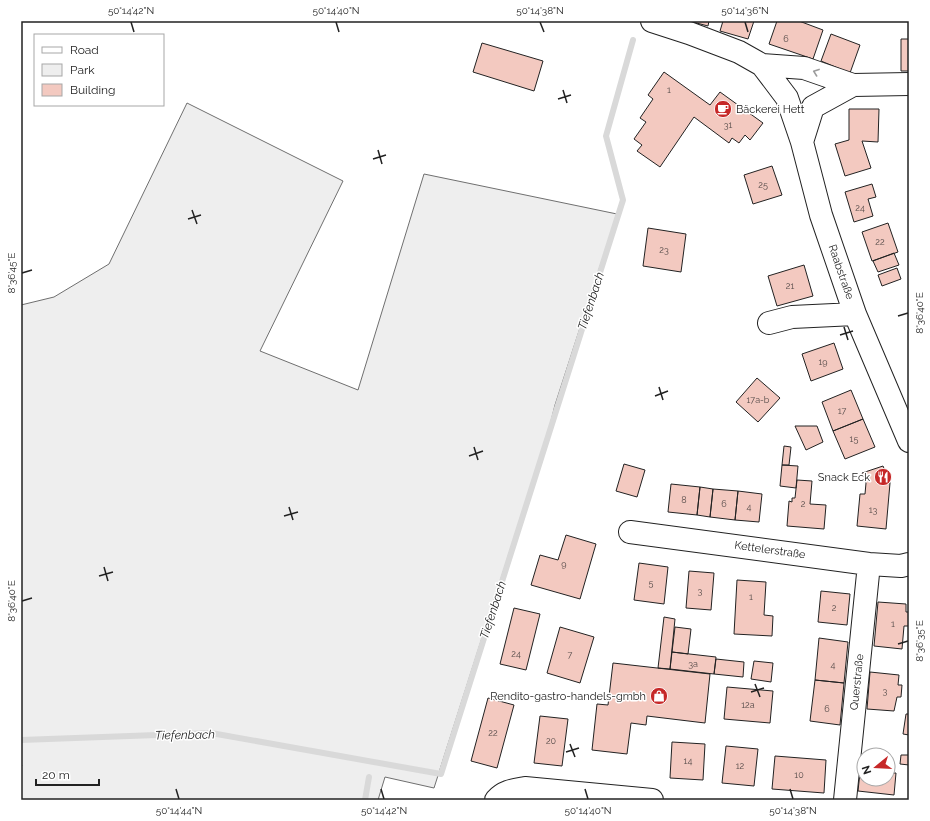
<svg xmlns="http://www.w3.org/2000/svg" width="930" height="821" font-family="Raleway,sans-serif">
  <rect width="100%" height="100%" fill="#fff"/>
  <!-- green -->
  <path fill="#eee" stroke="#6f6f6f" d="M187,103L343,181L260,351L358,390L424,174L617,214L555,405L549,429L531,485L434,788L385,777L378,800H21V767L22,765L21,764V305L54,297L109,264Z"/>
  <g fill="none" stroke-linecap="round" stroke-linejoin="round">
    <!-- stream -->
    <path stroke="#d9d9d9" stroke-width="6" d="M21,740L211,733L441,774L623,200L606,136L633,40
      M365,800L369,777"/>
  </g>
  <!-- building -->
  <path fill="#f3c9c0" stroke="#222" d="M689,21H709L708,26Z
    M723,21H754L748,39L720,31Z
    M777,21H799L823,30L813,59L769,44Z
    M831,34L860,45L850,73L821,61Z
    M901,39H909V71H901Z
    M482,43L543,61L534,91L473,72Z
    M664,72L710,105L720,92L763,123L750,140L745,135L739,143L732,138L729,143L694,117L660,167L637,151L642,145L634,139L646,122L640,118L653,99L648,95Z
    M849,109H879L878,142L862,141L871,168L845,176L835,144L849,140Z
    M772,166L782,195L753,204L744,175Z
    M872,184L876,197L868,199L873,216L854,222L845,192Z
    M888,223L898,252L872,261L862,232Z
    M648,228L686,234L681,272L643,266Z
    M894,253L899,265L878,272L873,261Z
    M804,265L813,296L777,306L768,276Z
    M897,268L901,279L882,286L878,275Z
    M834,343L843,369L811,381L802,354Z
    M757,378L780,398L758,422L736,402Z
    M851,390L863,419L833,431L822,402Z
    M863,419L875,447L845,459L833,431Z
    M795,426H817L823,442L806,450Z
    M784,446L791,447L789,465H782Z
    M624,464L645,470L637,497L616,491Z
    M782,465L798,466L796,488L780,486Z
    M883,466L890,483L886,529L857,526L860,494H865L866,483L862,473Z
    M797,480L812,481L810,504L826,505L824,529L787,526L789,501L792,502V498H795Z
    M671,484L700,487L697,515L668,512Z
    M700,487L713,489L710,517L697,515Z
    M713,489L738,491L735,520L710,517Z
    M738,491L762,494L759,522L735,520Z
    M566,535L596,544L580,599L531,585L540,555L558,560Z
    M639,563L668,567L664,604L634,600Z
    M689,571L714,573L711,610L686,608Z
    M737,580L766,582L764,615L773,616L772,636L734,634Z
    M821,591L850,594L847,625L818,622Z
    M878,602L906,604V612H909V626H904L902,649L874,646Z
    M514,608L540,614L526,670L500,664Z
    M664,617L675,619L670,669L658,668Z
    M560,627L594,637L580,683L547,673Z
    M675,627L691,629L688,654L672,652Z
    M819,638L848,642L844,683L815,680Z
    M672,652L716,657L714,674L670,669Z
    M716,659L744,662L743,677L714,674Z
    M754,661L773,663L771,682L751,679Z
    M613,663L710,674L705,723L647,716L646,725L631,723L627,754L592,750L597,704L608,705Z
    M870,672L899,675L898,685H902L901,697H897L894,711L867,709Z
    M815,680L844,683L840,725L810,721Z
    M727,687L773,691L770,723L724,719Z
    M488,698L514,705L497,768L471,761Z
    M906,714H909V735L903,734Z
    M540,716L568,719L562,766L534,763Z
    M672,742L705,744L703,780L670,778Z
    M726,746L758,749L754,786L722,783Z
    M901,755H909V765L900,764Z
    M775,756L826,760L824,793L772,789Z
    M861,763H864V779H888V773H896L894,795L858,791Z"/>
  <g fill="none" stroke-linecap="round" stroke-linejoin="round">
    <defs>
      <path id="minor" d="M652,21L689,33L739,52L762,65L787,98L802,142L821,215L855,314L909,441
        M762,65L804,68L853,85L909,84
        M802,142L813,107L853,85
        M769,323L792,317L855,314
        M630,532L869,564L901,566L909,564
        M496,800C504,791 514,790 525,788L652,800
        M845,800L869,564"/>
    </defs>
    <!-- minor casing -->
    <use href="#minor" stroke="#222" stroke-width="24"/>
    <!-- minor -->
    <use href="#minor" stroke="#fff" stroke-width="22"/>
  </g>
  <!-- one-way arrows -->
  <defs><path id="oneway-chevron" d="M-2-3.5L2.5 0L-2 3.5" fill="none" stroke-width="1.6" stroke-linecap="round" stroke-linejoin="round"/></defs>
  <use stroke="#9c9c9c" href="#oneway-chevron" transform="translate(816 72) rotate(-160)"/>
  <!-- ticks -->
  <path fill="none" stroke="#222" stroke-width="1.5" d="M131,22L134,32M336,22L339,32M540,22L544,32M745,22L748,32M563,90L567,103M558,99L571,95M378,150L382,164M373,159L386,155M192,210L197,224M188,219L201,215M22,273L32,270M898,316L908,313M844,327L848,340M840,335L853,331M659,387L663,400M655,396L668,391M474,447L478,460M469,456L483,451M289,507L293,520M284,516L298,512M104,567L108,581M99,576L113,572M22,601L32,598M898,644L908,641M755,684L760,697M751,692L764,688M570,744L575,757M566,752L579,748M176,789L179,799M381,789L384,799M585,789L588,799M790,789L793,799"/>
  <!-- icons -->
  <defs>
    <symbol id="cafe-disc" viewBox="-11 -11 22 22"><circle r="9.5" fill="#c62828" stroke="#fff"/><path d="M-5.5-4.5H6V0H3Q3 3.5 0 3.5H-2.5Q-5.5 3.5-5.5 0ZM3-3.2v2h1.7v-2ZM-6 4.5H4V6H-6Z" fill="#fff"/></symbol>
    <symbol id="restaurant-disc" viewBox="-11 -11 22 22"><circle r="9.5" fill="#c62828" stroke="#fff"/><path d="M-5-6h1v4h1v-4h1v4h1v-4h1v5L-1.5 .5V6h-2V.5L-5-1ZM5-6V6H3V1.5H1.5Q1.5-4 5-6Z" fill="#fff"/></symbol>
    <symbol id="shop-disc" viewBox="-11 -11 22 22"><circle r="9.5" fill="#c62828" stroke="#fff"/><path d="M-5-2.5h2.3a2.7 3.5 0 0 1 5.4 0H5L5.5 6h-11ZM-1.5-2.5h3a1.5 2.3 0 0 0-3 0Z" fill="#fff"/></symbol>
  </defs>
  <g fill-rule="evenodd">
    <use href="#cafe-disc" x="713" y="99" width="20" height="20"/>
    <use href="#restaurant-disc" x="873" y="467" width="20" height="20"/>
    <use href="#shop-disc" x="649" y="686" width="20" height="20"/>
  </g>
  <g text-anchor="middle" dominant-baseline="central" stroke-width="3" stroke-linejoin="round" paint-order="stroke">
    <!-- number labels -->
    <g font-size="9" fill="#564c4a">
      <text x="786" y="39">6</text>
      <text x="669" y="90">1</text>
      <text x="728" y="125">31</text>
      <text x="763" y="185">25</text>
      <text x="860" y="208">24</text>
      <text x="880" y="242">22</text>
      <text x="664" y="250">23</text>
      <text x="790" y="286">21</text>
      <text x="823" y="362">19</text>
      <text x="758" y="400">17a-b</text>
      <text x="842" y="411">17</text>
      <text x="854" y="439">15</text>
      <text x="684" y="500">8</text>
      <text x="724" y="504">6</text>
      <text x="803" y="504">2</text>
      <text x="749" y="507">4</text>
      <text x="873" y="510">13</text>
      <text x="564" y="564">9</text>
      <text x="651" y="583">5</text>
      <text x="700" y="591">3</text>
      <text x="751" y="597">1</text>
      <text x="834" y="608">2</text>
      <text x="893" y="624">1</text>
      <text x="516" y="654">24</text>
      <text x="570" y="655">7</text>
      <text x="693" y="664">3a</text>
      <text x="833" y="665">4</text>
      <text x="885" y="691">3</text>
      <text x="748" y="705">12a</text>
      <text x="827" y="709">6</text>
      <text x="493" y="733">22</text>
      <text x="551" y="741">20</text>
      <text x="688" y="761">14</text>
      <text x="740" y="766">12</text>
      <text x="799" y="775">10</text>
    </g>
    <!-- poi labels -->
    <g font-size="11" fill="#222" stroke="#fff" text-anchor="end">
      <text x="736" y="109" text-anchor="start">Bäckerei Hett</text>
      <text x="870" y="477">Snack Eck</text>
      <text x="646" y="696">Rendito-gastro-handels-gmbh</text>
    </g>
    <!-- street labels -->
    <g font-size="11" fill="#222" stroke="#fff">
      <text transform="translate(841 272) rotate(71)">Raabstraße</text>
      <text transform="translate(770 550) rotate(8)">Kettelerstraße</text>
      <text transform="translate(857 682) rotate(-84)">Querstraße</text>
    </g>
    <!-- water labels -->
    <g font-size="12" font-style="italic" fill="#222" stroke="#fff">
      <text transform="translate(591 301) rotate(-72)">Tiefenbach</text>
      <text transform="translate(493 610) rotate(-72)">Tiefenbach</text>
      <text transform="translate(185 735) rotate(-1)">Tiefenbach</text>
    </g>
  </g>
  <!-- border -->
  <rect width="930" height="821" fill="none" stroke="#ffffff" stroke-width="44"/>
  <!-- legend -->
  <rect x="34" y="34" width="130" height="72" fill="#ffffff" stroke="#a7a7a7"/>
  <rect x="42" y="47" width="20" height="6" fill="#ffffff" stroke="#a7a7a7"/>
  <text x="70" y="54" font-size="12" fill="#222222">Road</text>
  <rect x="42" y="64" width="20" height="12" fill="#eeeeee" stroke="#a7a7a7"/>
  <text x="70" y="74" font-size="12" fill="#222222">Park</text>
  <rect x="42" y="84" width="20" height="12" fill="#f3c9c0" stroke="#a7a7a7"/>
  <text x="70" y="94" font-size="12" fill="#222222">Building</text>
  <!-- north arrow -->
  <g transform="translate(876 767) rotate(252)"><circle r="19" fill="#ffffff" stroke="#a7a7a7"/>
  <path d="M0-3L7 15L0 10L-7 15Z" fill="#c62828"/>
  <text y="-6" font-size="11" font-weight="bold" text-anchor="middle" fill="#222222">N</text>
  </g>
  <!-- scale -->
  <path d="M36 779v6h63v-6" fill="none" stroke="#222222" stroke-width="2"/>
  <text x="42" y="779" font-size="12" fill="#222222" stroke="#ffffff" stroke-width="3" paint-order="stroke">20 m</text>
  <rect x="22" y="22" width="886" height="777" fill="none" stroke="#222" stroke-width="1.5"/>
  <g font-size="10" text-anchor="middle" fill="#222">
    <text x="131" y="14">50°14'42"N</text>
    <text x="336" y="14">50°14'40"N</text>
    <text x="540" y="14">50°14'38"N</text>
    <text x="745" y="14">50°14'36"N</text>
    <text transform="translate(11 273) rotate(-90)" y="4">8°36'45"E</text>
    <text transform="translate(919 313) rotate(-90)" y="4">8°36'40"E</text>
    <text transform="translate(11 601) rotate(-90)" y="4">8°36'40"E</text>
    <text transform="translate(919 641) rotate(-90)" y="4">8°36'35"E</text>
    <text x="179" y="814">50°14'44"N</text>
    <text x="384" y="814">50°14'42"N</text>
    <text x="588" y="814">50°14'40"N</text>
    <text x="793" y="814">50°14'38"N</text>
  </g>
</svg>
